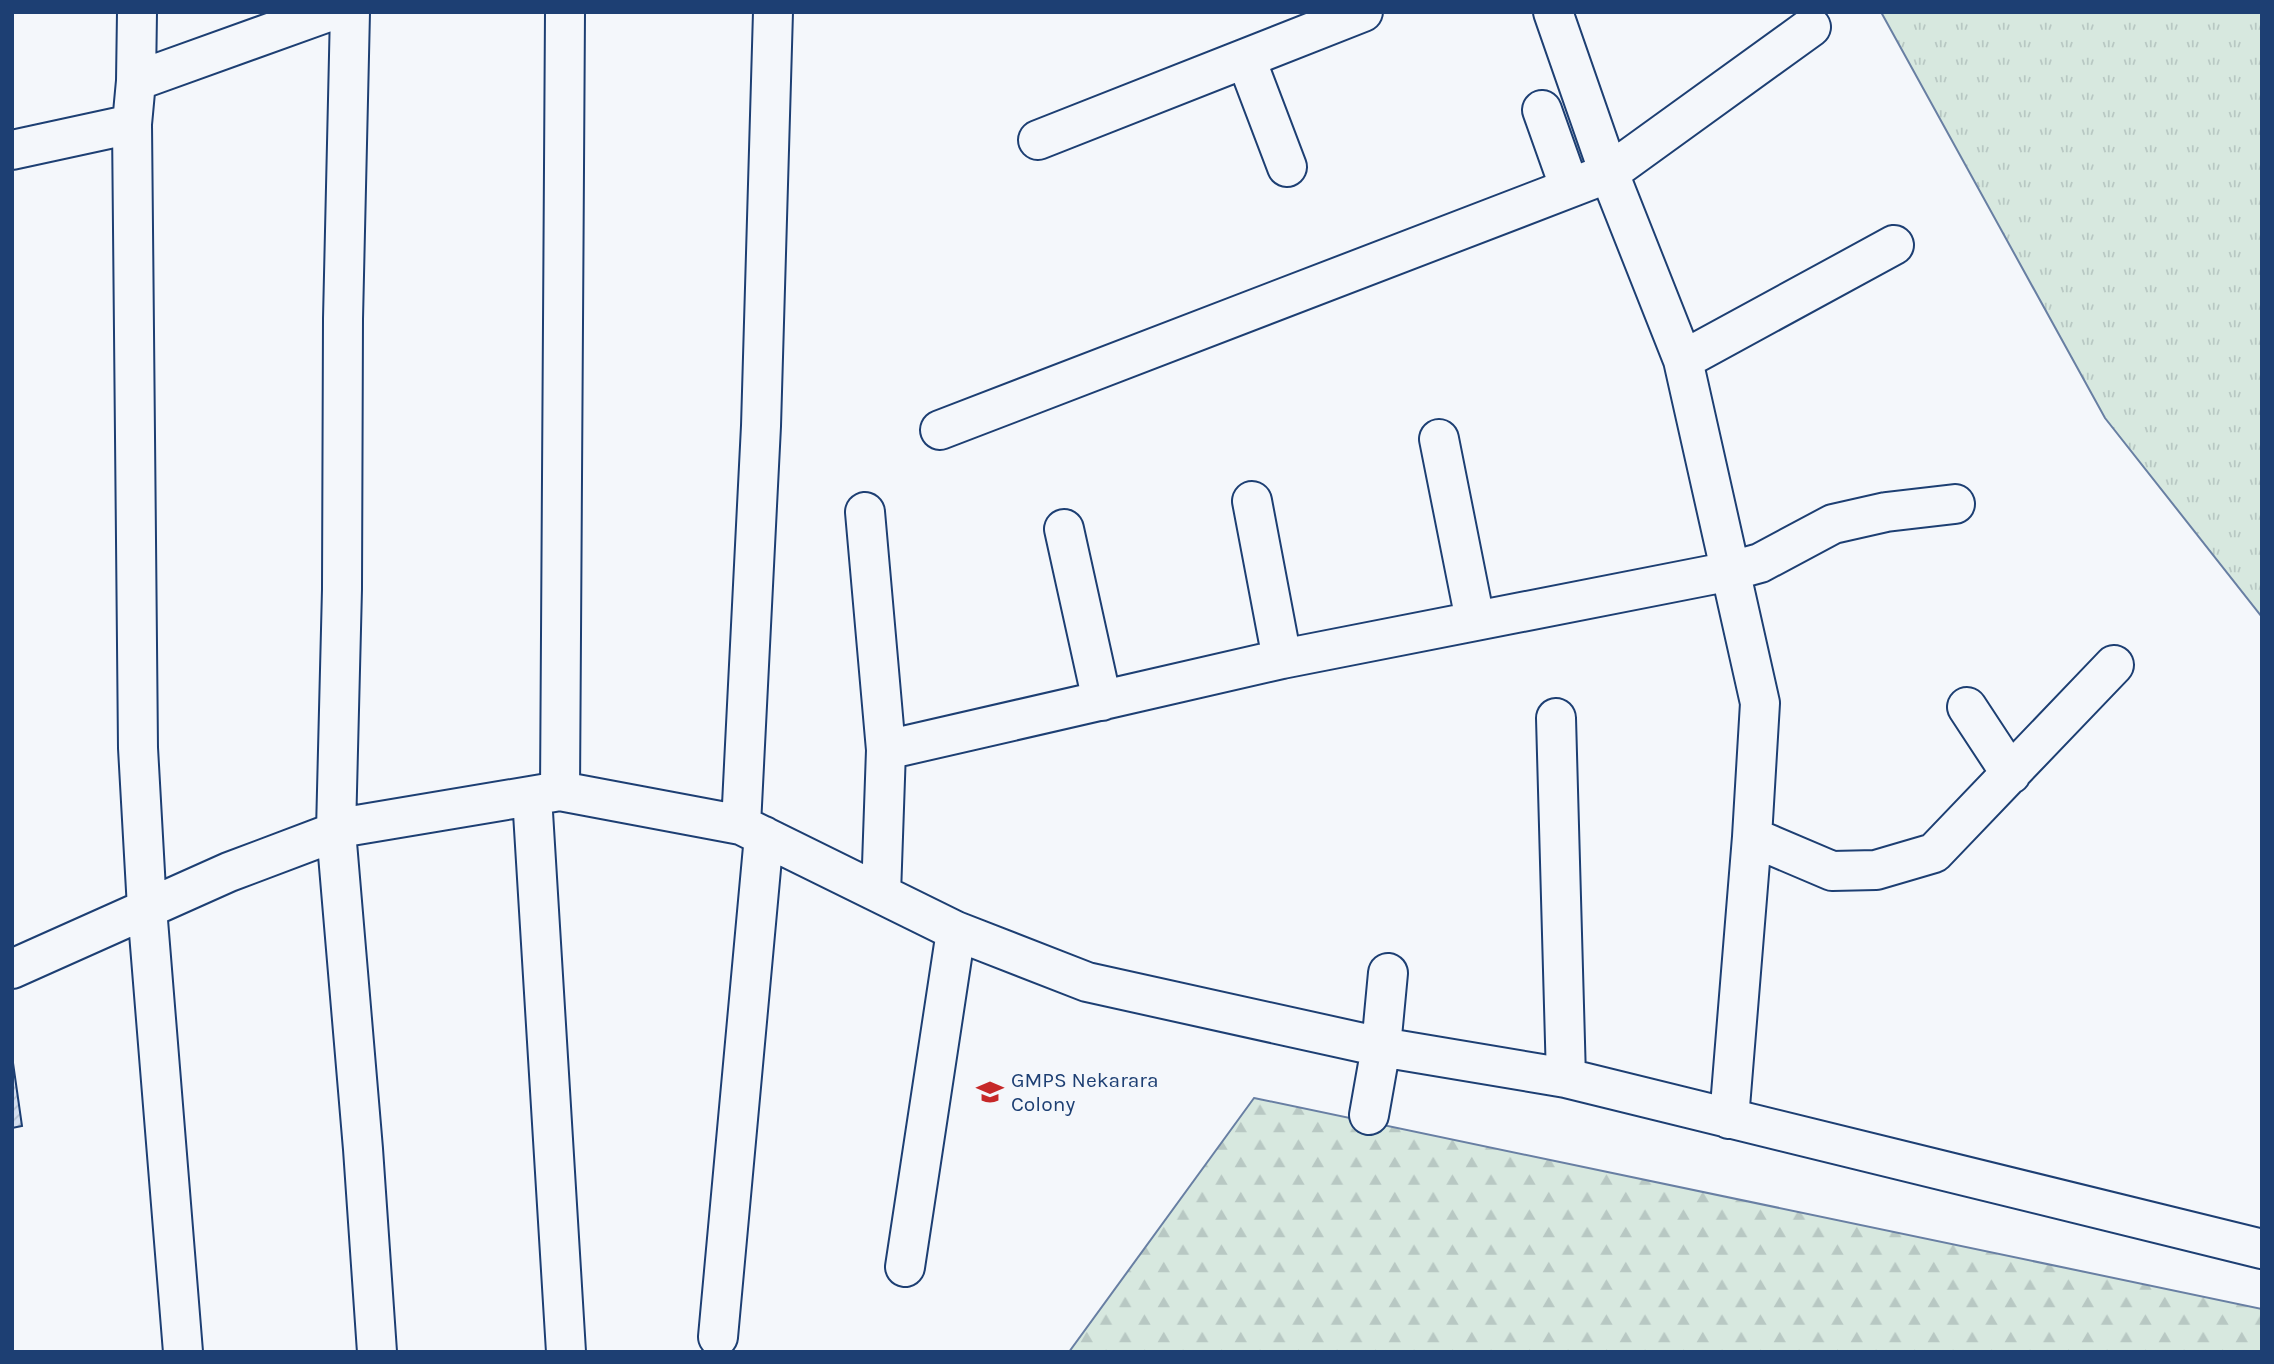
<svg xmlns="http://www.w3.org/2000/svg" width="2274" height="1364" font-family="Karla,sans-serif">
  <defs>
    <pattern id="grass-tufts" width="24" height="20" patternUnits="userSpaceOnUse" patternTransform="scale(1.75)"><rect width="24" height="20" fill="#d7e8df"/><path d="M3 7l-1-3M5 7V3M7 7l1-3M15 17l-1-3M17 17v-4M19 17l1-3" fill="none" stroke="#b8c8c3"/></pattern>
    <pattern id="forest-firs" width="22" height="20" patternUnits="userSpaceOnUse" patternTransform="scale(1.75)"><rect width="22" height="20" fill="#d7e8df"/><path d="M5 1l3.5 6h-7zM16 11l3.5 6h-7z" fill="#b8c8c3"/></pattern>
    <pattern id="building-hatch" width="6" height="6" patternUnits="userSpaceOnUse" patternTransform="scale(1.75)"><rect width="6" height="6" fill="#d5e0f0"/><path d="M-1 1l2-2M0 6l6-6M5 7l2-2" fill="none" stroke="#b6c1d1"/></pattern>
  </defs>
  <rect width="100%" height="100%" fill="#f4f7fb"/>
  <!-- grass -->
  <path fill="url(#grass-tufts)" stroke="#687fa3" stroke-width="2" d="M1881,12H2262V617L2105,418Z"/>
  <!-- forest -->
  <path fill="url(#forest-firs)" stroke="#687fa3" stroke-width="2" d="M1254,1098L2262,1309V1352H1069Z"/>
  <!-- building -->
  <path fill="url(#building-hatch)" stroke="#1d3f73" stroke-width="2" d="M12,1056L22,1126L12,1128Z"/>
  <g fill="none" stroke-linecap="round" stroke-linejoin="round">
    <defs>
      <path id="minor" d="M137,12L136,81L132,124L138,748L147,908L183,1352
        M350,12L343,319L342,589L336,831L363,1149L377,1352
        M1553,12L1609,173L1683,360L1760,703L1752,837L1729,1119
        M1246,59L1287,167
        M136,81L328,12
        M1542,110L1569,186
        M1038,140L1363,12
        M12,150L132,124
        M1683,360L1894,245
        M940,430L1609,173L1811,27
        M1439,439L1475,620
        M1252,501L1282,659
        M865,512L886,750L881,894
        M1064,529L1102,701
        M1967,707L2011,774
        M1556,718L1566,1078
        M886,750L1282,659L1731,571L1760,563L1833,524L1886,512L1955,504
        M560,791L565,12
        M532,796L566,1352
        M741,825L761,426L773,12
        M1752,837L1832,871L1876,870L1934,853L2114,665
        M12,969L229,872L351,826L560,791L741,825L956,931L1087,982L1381,1047L1566,1078L2262,1249
        M1369,1115L1381,1047L1388,973
        M905,1267L956,931
        M718,1337L764,836"/>
    </defs>
    <!-- minor casing -->
    <use href="#minor" stroke="#1d3f73" stroke-width="42"/>
    <!-- minor -->
    <use href="#minor" stroke="#f4f7fb" stroke-width="38"/>
  </g>
  <!-- icons -->
  <defs>
    <symbol id="school-bare" viewBox="-9 -9 18 18"><path d="M0-5L7-2L0 1L-7-2ZM-4 1L0 2.5L4 1V4Q0 6-4 4Z" fill="#c62828" stroke="#f4f7fb" stroke-width="2.5" paint-order="stroke"/></symbol>
  </defs>
  <g fill-rule="evenodd">
    <use href="#school-bare" x="971" y="1073" width="38" height="38"/>
  </g>
  <g text-anchor="middle" dominant-baseline="central" stroke-width="5" stroke-linejoin="round" paint-order="stroke">
    <!-- poi labels -->
    <g font-size="21" fill="#1d3f73" stroke="#f4f7fb" text-anchor="start">
      <text x="1011" y="1080">GMPS Nekarara<tspan x="1011" dy="24">Colony</tspan></text>
    </g>
  </g>
  <!-- border -->
  <rect width="2274" height="1364" fill="none" stroke="#1d3f73" stroke-width="28"/>
</svg>
